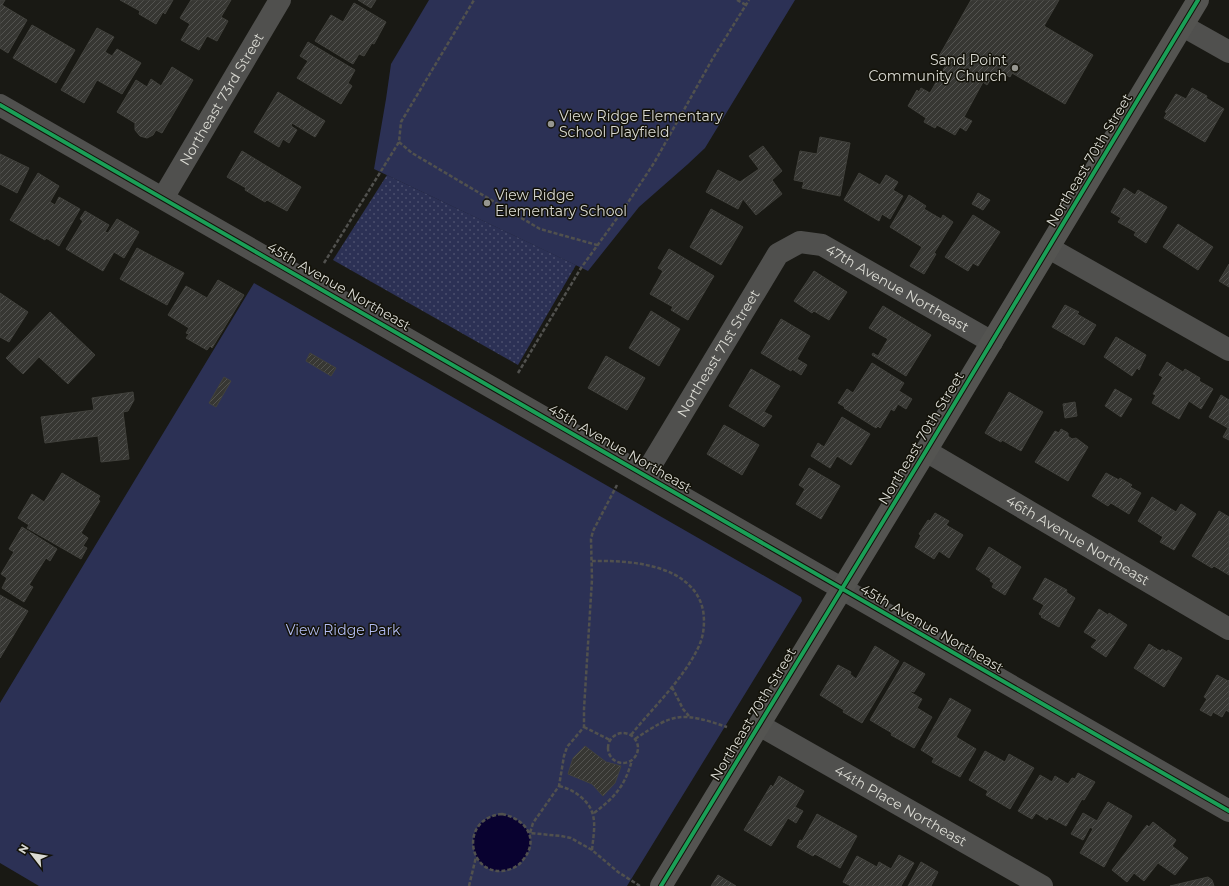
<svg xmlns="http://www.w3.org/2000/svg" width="1229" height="886" font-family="Montserrat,sans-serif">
  <defs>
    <pattern id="grass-dots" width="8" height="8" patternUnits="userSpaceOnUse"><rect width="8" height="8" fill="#2c3155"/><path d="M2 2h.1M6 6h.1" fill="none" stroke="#4a4e6d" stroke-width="1.8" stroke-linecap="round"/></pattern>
    <pattern id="building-hatch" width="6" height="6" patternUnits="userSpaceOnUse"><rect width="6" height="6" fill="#373733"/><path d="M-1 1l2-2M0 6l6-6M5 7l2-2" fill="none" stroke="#535350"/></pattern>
  </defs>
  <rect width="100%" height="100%" fill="#191914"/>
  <!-- grass -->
  <path fill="url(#grass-dots)" d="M387,175L576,265L518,365L333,260Z"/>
  <!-- park -->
  <path fill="#2c3155" d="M429,0H795L705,148L688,164L639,207L588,271L374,169L386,99L391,64Z
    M254,283L801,597L802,601L627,886H39L0,863V703Z"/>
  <!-- water -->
  <path fill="#090230" d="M502,814C526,819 540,839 523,860C518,867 510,870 502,871C467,873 460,818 502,814Z"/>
  <!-- building -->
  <path fill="url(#building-hatch)" stroke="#41413c" d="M0,0H5L2,5L27,20L8,53L0,48Z
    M120,0H173L165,14L163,12L156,24L139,14L140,11Z
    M191,0H231L221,17L228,21L217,41L207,36L199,50L181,40L190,24L180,18Z
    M358,0H376L371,8Z
    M971,0H1059L1044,26L1093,55L1065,104L1012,73L1010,77L1001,72L998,78L993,75L987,85L983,82L964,117L972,121L966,131L960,127L955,135L937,125L935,128L924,122L926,118L908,106L917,90L919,92L921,88L930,93L947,63L938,58Z
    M354,3L386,22L374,44L372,43L364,56L359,54L353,64L315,41L331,15L343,22Z
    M32,25L75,50L56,83L13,58Z
    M97,28L114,37L105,52L112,56L117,49L141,63L122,94L97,80L84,103L61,90Z
    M308,42L355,70L348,83L352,86L341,104L297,78L308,61L300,56Z
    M172,67L193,80L162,133L156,130L153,135L147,138L140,136L135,130V123L117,112L136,80L147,87L151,79L161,86Z
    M1192,88L1207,96L1206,98L1224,109L1205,142L1164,118L1167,113L1165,112L1176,94L1186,99Z
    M278,92L325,121L315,137L292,123L291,126L297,130L289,143L283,139L279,147L254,132Z
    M820,137L850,143L840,196L802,188L804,182L794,180L800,151L817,154Z
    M763,146L782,171L772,180L782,194L756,215L743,199L738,209L706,192L718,170L740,182L759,169L749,156Z
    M242,151L301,187L287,211L267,200L265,202L245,190L246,188L227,177Z
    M0,154L29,168L17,193L0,184Z
    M38,173L59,186L50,202L55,205L59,197L80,209L59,246L46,238L45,240L10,220Z
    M859,173L880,185L886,175L898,182L893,190L903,196L890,219L882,214L879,221L844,200Z
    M1124,188L1135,195L1138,190L1167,207L1146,243L1134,235L1136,232L1118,222L1121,218L1111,212Z
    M978,193L990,200L983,210L972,204Z
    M909,195L926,206L924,209L941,219L943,215L953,222L934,253L936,254L924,274L910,266L922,247L890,227Z
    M711,209L743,227L721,265L690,247Z
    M85,211L109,225L105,232L108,233L117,219L139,232L124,258L114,252L103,271L66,249L83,221L80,219Z
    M973,215L1000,232L978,266L973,263L968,271L945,257Z
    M1178,224L1213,247L1198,270L1163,247Z
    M137,248L184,273L167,305L120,279Z
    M669,249L714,276L688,320L671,310L673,307L650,294L663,271L658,268Z
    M1229,264V287L1219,281Z
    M814,271L847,292L829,320L814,311L812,313L794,301Z
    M218,280L244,295L212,348L210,346L207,350L186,338L189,334L186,333L189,328L168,315L186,286L207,298Z
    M0,293L28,312L9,342L0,337Z
    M1065,305L1079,312L1077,314L1096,325L1084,345L1052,327Z
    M883,306L931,335L906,376L872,355L873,353L878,356L888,339L869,328Z
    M651,311L680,329L659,366L629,348Z
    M50,312L95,355L68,384L39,357L23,374L6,358Z
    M781,319L810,336L797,359L807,365L801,375L792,369L791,371L761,353Z
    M1116,337L1146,355L1139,370L1137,368L1132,376L1104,357Z
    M310,353L336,368L331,376L306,361Z
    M606,356L645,378L627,410L588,388Z
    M1167,362L1183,372L1185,369L1200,378L1199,381L1213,389L1201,409L1189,401L1179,419L1152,403L1156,395L1153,394L1163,377L1159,375Z
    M872,363L904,383L899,391L912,399L906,409L898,404L894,411L891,409L880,428L878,426L876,428L844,408L845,407L838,403L847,389L853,393Z
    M751,369L780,386L764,412L772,416L764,427L729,406Z
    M224,377L231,381L216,407L209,403Z
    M1115,389L1132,399L1121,417L1105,406Z
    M133,392L134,400L128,411L123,412L129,459L101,462L98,436L45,443L41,417L94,410L92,398Z
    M1009,392L1043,412L1021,451L1002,440L1001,442L985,433Z
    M1221,395L1229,400V440L1223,437L1228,428L1209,417Z
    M1075,402L1077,416L1065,418L1063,404Z
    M842,417L870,434L851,465L837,456L830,468L811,456L818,443L824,447Z
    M724,425L759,445L742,475L707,454Z
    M1061,429L1068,433V436L1072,439L1076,438L1088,447L1068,481L1035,462L1055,431L1059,433Z
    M809,468L840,486L821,519L796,504L805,489L799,485Z
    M62,473L100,496L98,499L100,501L81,533L88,538L83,546L87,548L81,559L27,528L29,525L18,518L32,494L44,502Z
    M1106,473L1119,480L1120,478L1132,485L1130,487L1141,493L1129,514L1111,503L1108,506L1092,496Z
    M1152,497L1176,512L1181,504L1196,514L1174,550L1160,542L1163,537L1138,521Z
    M1219,511L1229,517V575L1214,566L1212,568L1192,556Z
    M935,513L949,521L946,525L963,535L949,558L939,551L934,559L915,547L921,535L919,534L928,520L930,521Z
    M22,527L57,549L50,561L46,558L29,585L33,587L24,602L2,588L7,578L1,574L14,552L9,549Z
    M989,547L1021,567L1005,595L992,587L994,583L990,581L991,579L976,569Z
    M1045,578L1067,590L1066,592L1075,598L1059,627L1041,617L1042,616L1039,614L1044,605L1033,599Z
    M0,595L28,611L0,658Z
    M1099,609L1108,615L1109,613L1127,625L1106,657L1091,647L1097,640L1084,632Z
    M1149,644L1160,651L1162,649L1167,652L1168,650L1182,658L1164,687L1134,668Z
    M875,646L899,661L862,723L843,712L844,710L820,695L838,665L851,672L850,674L856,679Z
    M904,662L925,674L914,692L911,691L910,692L922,699L917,708L932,717L914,748L891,735L892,733L870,720Z
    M1217,675L1228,681L1229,680V712L1226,710L1222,717L1213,712L1211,716L1200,710L1207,699L1204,697Z
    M950,698L971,710L956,737L976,749L960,777L932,762L934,758L921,750Z
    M585,746L606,762L621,766L615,783L603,796L592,784L568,774L573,758Z
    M985,751L1005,762L1009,754L1034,768L1010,809L986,795L988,791L969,780Z
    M1078,773L1095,782L1084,800L1082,799L1066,826L1049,817L1047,820L1036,813L1032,819L1018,811L1040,775L1052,782L1055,776L1068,784L1072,778L1075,779Z
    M779,776L804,791L795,807L803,811L796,823L788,818L771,846L744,830L771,785L773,787Z
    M1108,802L1132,816L1104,867L1080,853L1093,829L1090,827L1083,840L1071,834L1083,813L1097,821Z
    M817,814L857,836L840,868L815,854L813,856L797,847L800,840L802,841Z
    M1153,822L1176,840L1172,846L1188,858L1175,875L1158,863L1144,881L1134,873L1127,882L1112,870L1147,825L1149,827Z
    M899,855L914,863L901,886H851L843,882L857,856L877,867L879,862L891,869Z
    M921,862L938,872L931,886H908Z
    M718,875L736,886H711Z
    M1208,877L1212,880L1214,886H1170Z"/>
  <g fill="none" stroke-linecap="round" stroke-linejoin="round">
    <!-- path -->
    <path stroke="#51514e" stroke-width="2.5" stroke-dasharray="4 2" stroke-linecap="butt" d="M737,0L746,5
      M399,142L412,153L540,229L597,245
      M324,263L399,142L401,122L474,0
      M518,373L581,268L623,210L654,163L713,58L749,0
      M592,561C629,560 693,564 703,610C705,622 704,635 699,646C683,680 654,706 631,735
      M672,687L683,709L689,716
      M584,727L610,740
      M608 748a15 15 0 1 1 30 0a15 15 0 1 1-30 0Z
      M635,739C675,712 682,712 727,727
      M559,786C567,788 574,791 581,797C599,812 594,829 592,850L618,872L640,886
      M594,813C615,797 625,786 632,760
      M502,814C526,819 540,839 523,860C518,867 510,870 502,871C467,873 460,818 502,814Z
      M592,850L571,838L561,836L530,833L533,823L559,786L564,756L567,747L584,727V709L592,579L591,539L593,531L617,485
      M469,886L476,857"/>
    <!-- street -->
    <g stroke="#50504e" stroke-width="22">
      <path d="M1183,26L1229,52"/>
      <path d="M0,105L1229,811"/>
      <path id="s1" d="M163,198L280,0"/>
      <path d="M1049,248L1229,350"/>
      <path id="s2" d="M926,451L1229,629"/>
      <path id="s3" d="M645,475L778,254L800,242L822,245L992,342"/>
      <path id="s4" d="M759,725L1042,886"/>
    </g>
    <!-- secondary -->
    <path stroke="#545451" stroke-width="22" d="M661,886L926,451L1198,0"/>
    <defs>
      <path id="cycleway" d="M0,105L1229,811
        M661,886L926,451L1198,0"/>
    </defs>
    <!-- cycleway casing -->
    <use href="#cycleway" stroke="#131209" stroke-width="6"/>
    <!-- cycleway -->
    <use href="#cycleway" stroke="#1a9f57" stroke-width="4"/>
  </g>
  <!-- markers -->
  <g fill="#969690" stroke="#131209" stroke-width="1.5">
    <circle cx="1015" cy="68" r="4"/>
    <circle cx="551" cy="124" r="4"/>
    <circle cx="487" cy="203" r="4"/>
  </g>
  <g text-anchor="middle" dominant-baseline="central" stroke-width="3" stroke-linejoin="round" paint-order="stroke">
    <!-- poi labels -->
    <g font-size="14" fill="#dadad3" stroke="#131209" text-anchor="start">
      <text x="1007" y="60" text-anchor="end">Sand Point<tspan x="1007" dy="16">Community Church</tspan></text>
      <text x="559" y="116">View Ridge Elementary<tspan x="559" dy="16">School Playfield</tspan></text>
      <text x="495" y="195">View Ridge<tspan x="495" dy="16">Elementary School</tspan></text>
    </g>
    <!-- street labels -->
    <g font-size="14" fill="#dadad3" stroke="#131209">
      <text stroke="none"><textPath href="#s1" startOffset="115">Northeast 73rd Street</textPath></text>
      <text transform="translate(1089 160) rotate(-59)">Northeast 70th Street</text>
      <text transform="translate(339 286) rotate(30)">45th Avenue Northeast</text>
      <text stroke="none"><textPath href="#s3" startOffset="392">47th Avenue Northeast</textPath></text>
      <text stroke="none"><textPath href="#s3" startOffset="142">Northeast 71st Street</textPath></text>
      <text transform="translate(921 438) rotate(-59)">Northeast 70th Street</text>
      <text transform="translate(620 448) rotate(30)">45th Avenue Northeast</text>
      <text stroke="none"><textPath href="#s2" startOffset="176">46th Avenue Northeast</textPath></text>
      <text transform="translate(932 628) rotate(30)">45th Avenue Northeast</text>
      <text transform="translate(753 714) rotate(-59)">Northeast 70th Street</text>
      <text stroke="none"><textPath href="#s4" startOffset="163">44th Place Northeast</textPath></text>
    </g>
    <!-- park labels -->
    <g font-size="14" fill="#b2bcf2" stroke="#131209">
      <text x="343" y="630">View Ridge Park</text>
    </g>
  </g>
  <!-- north arrow -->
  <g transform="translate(32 854) rotate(301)" stroke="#131209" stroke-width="3" paint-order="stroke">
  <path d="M0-3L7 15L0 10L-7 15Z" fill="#dadad3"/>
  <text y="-6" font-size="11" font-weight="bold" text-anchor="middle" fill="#dadad3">N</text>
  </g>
</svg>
